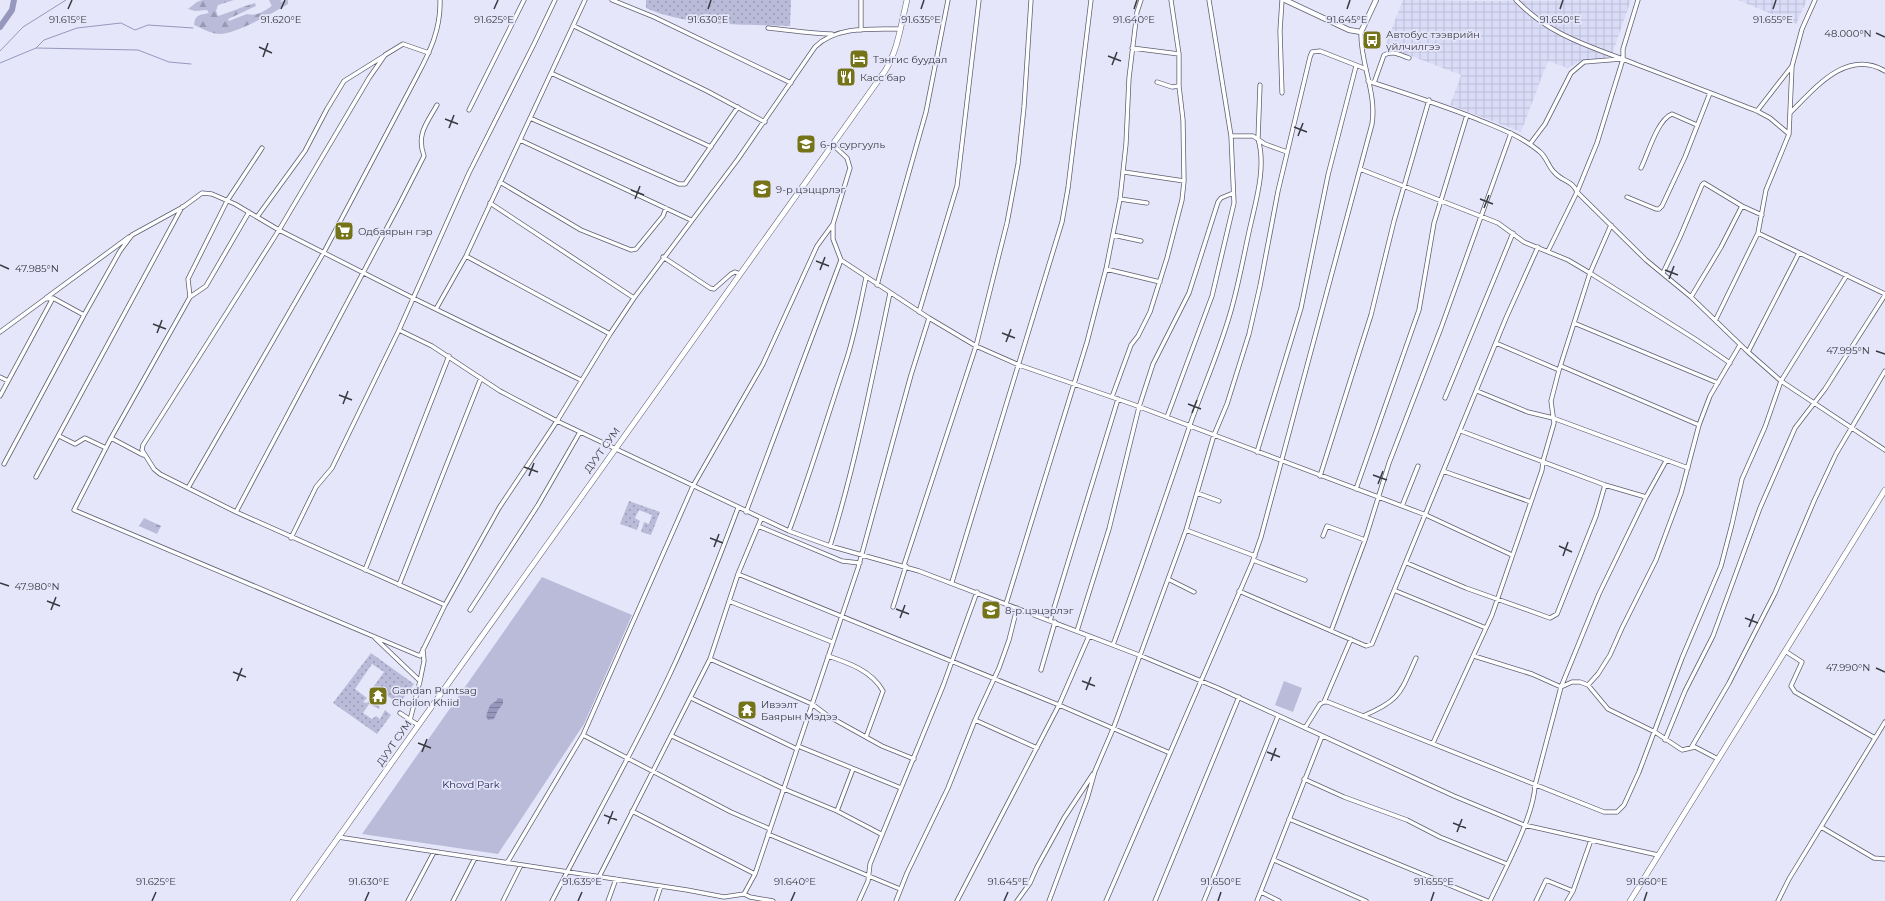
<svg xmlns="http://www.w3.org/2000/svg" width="1885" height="901" font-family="Montserrat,sans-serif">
  <defs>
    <pattern id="industrial-grid" width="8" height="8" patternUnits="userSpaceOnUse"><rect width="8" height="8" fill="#dadbf7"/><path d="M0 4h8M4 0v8" fill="none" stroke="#bcbdd5"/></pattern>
    <pattern id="grass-dots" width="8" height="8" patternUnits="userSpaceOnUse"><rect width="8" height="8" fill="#babbd9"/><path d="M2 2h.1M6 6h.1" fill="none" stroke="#9899b2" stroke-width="1.8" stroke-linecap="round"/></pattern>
    <pattern id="forest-firs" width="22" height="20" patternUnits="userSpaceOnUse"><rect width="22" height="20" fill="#babbd9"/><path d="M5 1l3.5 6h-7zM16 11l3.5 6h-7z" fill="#9899b2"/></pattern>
    <pattern id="water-rules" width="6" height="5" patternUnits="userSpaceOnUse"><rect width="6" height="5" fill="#9697bd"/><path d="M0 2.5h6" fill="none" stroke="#7b7c9b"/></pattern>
  </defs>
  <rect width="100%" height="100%" fill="#e6e6fb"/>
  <!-- industrial -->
  <path fill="url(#industrial-grid)" d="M1403,0L1485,1L1631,0L1610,60H1582L1568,68L1548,61L1521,132L1450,105L1461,75L1385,46Z
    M1738,0H1807L1796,24Z"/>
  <!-- grass -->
  <path fill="url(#grass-dots)" d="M646,0H791L790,26C744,24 688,27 646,8Z
    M629,501L660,512L651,535L641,532L644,522L649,524L652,515L639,510L635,518L640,521L637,530L620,524Z
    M371,653L414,684L399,704L374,686L384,672L372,664L355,689L367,698L363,702L367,703L370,700L380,707L379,709L369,704L363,713L372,719L376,716L380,719L385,710L391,715L377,734L333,703Z"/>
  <!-- forest -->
  <path fill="url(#forest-firs)" d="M202,0H234L218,5L216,11L218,16C231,12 241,7 255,3L256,6L228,19L229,21L247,14C256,17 264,11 272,6L269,0H282L280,2L288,0V4C275,12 235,34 220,34C211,34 202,28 194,25C195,14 200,15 209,13L207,10L195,11L188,9L197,2Z
    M144,518L161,526L157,534L139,526Z"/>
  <!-- green -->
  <path fill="#babbd9" d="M542,577L632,615L584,724L498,854L362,834Z
    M1284,681L1302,688L1293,712L1275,705Z"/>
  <!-- water -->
  <path fill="url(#water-rules)" d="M498,698L503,699V704L498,710L494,719L488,720L486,716L490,705L496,701Z"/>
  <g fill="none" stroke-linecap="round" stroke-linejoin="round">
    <!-- stream -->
    <path stroke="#9697bd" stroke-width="1" d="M36,48L44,40L77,28L121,23L135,30L148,25L193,28
      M0,51L23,27L66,0
      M0,63L36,48L138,50L169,62L191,64"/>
    <!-- river -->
    <path stroke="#9697bd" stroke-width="6" d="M0,27L12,10L14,0"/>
    <defs>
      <path id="minor" d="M612,0L654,17L791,83
        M861,0V30
        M1282,0L1280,31L1282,93
        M1516,0C1551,37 1593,47 1638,65C1678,80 1718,96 1757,111L1770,118L1789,134
        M574,26L707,91L765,122
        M768,28C790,30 811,34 832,34
        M900,29C872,29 836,26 815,47L738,159L634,298L610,334L557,421L789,531L830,546L919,571L1139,655L1218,688L1454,796L1524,825L1658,855
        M1132,48L1179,54
        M429,53L403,44L385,55L369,78L279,230L143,445L142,450L154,469L160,474L236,512L445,605
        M551,73L711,147
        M1368,81C1405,93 1442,105 1477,119C1499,128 1521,136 1539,151C1547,157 1548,167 1555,173C1562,181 1573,181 1577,192L1646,260L1691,297L1748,352L1781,381L1885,450
        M1157,82L1172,87L1179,86
        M1374,83L1384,55C1392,50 1400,55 1409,58
        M469,110L524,0
        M1757,111L1792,66
        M1790,113C1815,88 1847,48 1885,71
        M530,118L679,184H685L738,107
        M1231,136H1253L1265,144L1287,152
        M520,140L691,220
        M1530,144L1545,124L1571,73L1584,62L1621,59
        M262,148L227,201L188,279L190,297L111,438L74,510L420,656L445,605L499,508L557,421L500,391L432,346L399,330
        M1641,168C1648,154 1657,120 1672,114L1697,125
        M1360,169L1498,223L1524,242L1568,260L1590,273L1695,339L1730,363
        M1124,172L1184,181
        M500,182L581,230L631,250L636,249L663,216L666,208
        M1627,197L1656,209H1659L1662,206L1685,157L1710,93
        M1120,199L1147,203
        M490,203L634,298
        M257,217L305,151L327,109L344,81L384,56
        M833,225V239L841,260L929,318L976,346L1019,365L1132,404L1426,515L1512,555
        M1758,233L1885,294
        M1113,235L1141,241
        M1548,251L1577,192L1597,143L1623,59V49L1638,0
        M466,256L610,334
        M663,257L710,288L714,289L731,274L735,272L740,274
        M1106,269L1160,282
        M1663,273L1680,237L1702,185L1704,183L1742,206
        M877,285L926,112L948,0
        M190,297L206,286L249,212
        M1691,297L1721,247L1742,206L1762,215
        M46,298L129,237
        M436,309L466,256L585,0
        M919,312L957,186L979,0
        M1716,319L1758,233L1766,190L1789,134L1792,66L1802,29L1815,0
        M1574,323L1718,383
        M0,332L45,299L53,298L84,315L120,251L132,235L183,207L202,193L212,194L235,204L279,230L413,298L581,380
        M1496,343L1559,370
        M1748,352L1799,253
        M1561,366L1699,425
        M0,377L8,381
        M1477,391L1528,412L1553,418L1688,468
        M0,396L53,298
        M1112,397L1131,345L1138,336L1150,312L1167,258L1182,200L1184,181L1183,120L1179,86V54L1171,0
        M1445,398L1513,233
        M1167,417L1212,296L1234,203L1231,136L1209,0
        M1461,431L1605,485L1646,497
        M59,436L75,444L85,438L106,448
        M111,438L143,455
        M1257,452L1301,308L1328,175L1356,66
        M4,464L84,315
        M1443,471L1531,502
        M1320,476L1371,315L1394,221L1429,100
        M36,477L182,207
        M188,488L324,252L417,76C430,52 441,28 440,0
        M1356,489L1419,310L1434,223L1467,115
        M1197,493L1219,501
        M1402,506L1418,466
        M236,512L399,205L424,156C416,134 427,123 437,105
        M746,512L841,260
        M758,526L842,561L860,563
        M1186,530L1255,556
        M789,531C810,475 827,418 846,361C855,334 860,305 866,278
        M1323,536L1327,526L1365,540
        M291,538L316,487L332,468L399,330L469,173L534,44L555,0
        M830,546C856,463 872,378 890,293
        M1253,560L1305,580
        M1407,563L1466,588L1550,618L1557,614L1596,516L1605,485
        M904,565L976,346L1007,223L1018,164L1024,107L1031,0
        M365,570L449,356
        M738,574L1059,705L1170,753
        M1168,579L1194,592
        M952,582L1062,222L1068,188L1091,0
        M399,585L481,378
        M1239,591L1366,646L1372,644L1506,318L1538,247
        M1396,591L1486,628
        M729,601L832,642
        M1006,604L1087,342L1106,269L1120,199L1126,144L1129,78L1137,12L1141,0
        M893,607L906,566
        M470,610L538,505L580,432
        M1050,621L1118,399
        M1077,631L1109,529L1139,407L1153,364L1189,293L1218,202L1221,198L1233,193
        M1331,631L1365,540L1389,463L1441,328L1511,133
        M375,638L420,681L410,720
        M1113,645C1140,572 1165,499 1190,425C1203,388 1219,352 1230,314C1239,284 1244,253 1251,223C1257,197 1266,165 1258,139L1260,85
        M1785,651L1802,662L1791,686L1795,692L1875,738
        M828,656C849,663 872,671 883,691L866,737
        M1474,656L1532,674L1561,687L1572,682H1580L1588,685L1608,709L1655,732L1682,750L1695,747L1718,759
        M710,659L812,704L828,716L882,746L914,759
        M1041,670L1055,622
        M420,681L424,661L423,649
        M1588,685L1598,674L1610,655L1622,628L1656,560L1681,493L1699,425L1710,396L1740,345
        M691,698L797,749
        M1324,702L1351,639
        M400,713L418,725
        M1363,716C1401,700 1400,693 1416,658
        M975,720L1037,748
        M1305,728L1320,704L1324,702H1328L1604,812H1617L1624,805L1639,772L1682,658L1721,566L1732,524L1742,479L1765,427L1781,381L1847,275
        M583,735L731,812L770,829
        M672,736L784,789L837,811L881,834
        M1665,740L1685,691L1713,636L1760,508L1795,428L1825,389L1885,295
        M1433,743L1492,615L1542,470L1543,461L1554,423L1551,401L1559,370L1590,273L1611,225
        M798,746L901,788
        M1691,748L1729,683L1775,593L1814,501L1836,454L1885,371
        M1304,779L1344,797L1407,820L1440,837L1507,864
        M632,811L755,874
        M837,811L853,769
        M1289,819L1488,901
        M1821,827L1874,858L1885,859
        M768,834L900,889
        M338,837L687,890L724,897L744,894L750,897L773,901
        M1274,860L1366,901
        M507,863L583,735L693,486L763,364L817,246L833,224L850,168L847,158L833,145
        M599,877L710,659L738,574L761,519
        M1261,892L1279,901
        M744,894L755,874L858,568L911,375L929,318
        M408,901L434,852
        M453,901L475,858
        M503,901L521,865
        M552,901C591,825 633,752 669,676C695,621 717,564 738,508
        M608,901L616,879
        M656,901L661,886
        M859,901L868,881L870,864L943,686L977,592
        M896,901L907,873L948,788L975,720L999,668L1009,640L1017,608
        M957,901L1059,705L1089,636
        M1017,901L1030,883L1037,867L1064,818L1093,774
        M1049,901L1087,799L1095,771L1113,729L1186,530L1214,435L1227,404L1249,334L1260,286L1278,191L1310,57L1312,52L1320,51L1366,69
        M1106,901L1252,563L1261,537L1372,124C1377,93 1360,63 1361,32
        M1155,901L1239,697
        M1204,901L1278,716
        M1257,901L1322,736
        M1490,901C1504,871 1534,816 1535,785L1561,687L1599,594L1646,497L1666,461
        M1536,901L1546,880L1573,891
        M1567,901L1573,891L1591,840
        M1778,901L1789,879L1885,722"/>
      <path id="tertiary" d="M1285,0L1349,30L1361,32L1376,0"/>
      <path id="secondary" d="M293,901L885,71C898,50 901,24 907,0
        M1630,901L1885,490"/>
    </defs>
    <!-- minor casing -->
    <use href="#minor" stroke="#5e5f70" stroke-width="5"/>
    <!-- tertiary casing -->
    <use href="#tertiary" stroke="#5e5f70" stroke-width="6"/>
    <!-- secondary casing -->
    <use href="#secondary" stroke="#5e5f70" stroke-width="6"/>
    <!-- minor -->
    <use href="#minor" stroke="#fff" stroke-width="3.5"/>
    <!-- tertiary -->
    <use href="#tertiary" stroke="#fff" stroke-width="4.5"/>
    <!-- secondary -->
    <use href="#secondary" stroke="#fff" stroke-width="5"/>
  </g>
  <!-- ticks -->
  <path fill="none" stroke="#393941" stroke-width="1.5" d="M68,9L72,0M281,9L285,0M494,9L498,0M708,9L711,0M921,9L924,0M1134,9L1137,0M1347,9L1350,0M1560,9L1563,0M1773,9L1776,0M1876,33L1885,37M259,47L272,53M1108,56L1121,61M263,57L268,43M1112,65L1117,52M445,119L458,124M1294,127L1307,132M449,128L454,115M1298,136L1303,123M631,190L644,195M635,199L640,186M1480,199L1493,204M1484,208L1489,195M816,261L829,266M0,265L9,269M820,270L825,257M1665,270L1678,275M1669,279L1674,266M153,324L166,329M157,333L162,320M1002,333L1015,338M1006,342L1011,329M1876,351L1885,354M339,395L352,400M343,404L348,391M1188,404L1201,409M1192,413L1197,400M524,467L538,472M1373,475L1387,480M529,476L534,463M1378,484L1383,471M710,538L723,543M1559,546L1572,552M714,547L719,534M1563,556L1568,542M0,583L9,586M47,601L60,606M896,609L909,614M51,610L56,597M900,618L905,605M1745,618L1758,623M1749,627L1754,614M1876,668L1885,672M233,672L246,677M237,681L242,668M1082,681L1095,686M1086,690L1091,677M418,743L431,748M422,752L427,739M1267,752L1280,757M1271,761L1276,748M604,815L617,820M1453,823L1466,828M608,824L613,811M1457,832L1462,819M152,901L156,892M365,901L369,892M578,901L582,892M791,901L795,892M1004,901L1008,892M1218,901L1221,892M1431,901L1434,892M1644,901L1647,892"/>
  <!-- icons -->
  <defs>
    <symbol id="bus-square" viewBox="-11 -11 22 22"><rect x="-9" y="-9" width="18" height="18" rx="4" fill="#757317" stroke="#e6e6fb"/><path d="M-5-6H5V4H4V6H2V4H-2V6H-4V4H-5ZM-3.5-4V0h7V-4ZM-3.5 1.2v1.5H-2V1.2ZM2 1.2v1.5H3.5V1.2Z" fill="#fff"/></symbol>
    <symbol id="hotel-square" viewBox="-11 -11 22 22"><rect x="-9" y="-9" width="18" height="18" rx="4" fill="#757317" stroke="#e6e6fb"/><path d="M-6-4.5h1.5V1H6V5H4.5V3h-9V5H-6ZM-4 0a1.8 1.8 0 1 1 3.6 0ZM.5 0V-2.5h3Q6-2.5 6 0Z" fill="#fff"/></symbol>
    <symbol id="restaurant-square" viewBox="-11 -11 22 22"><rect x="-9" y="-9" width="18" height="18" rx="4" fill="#757317" stroke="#e6e6fb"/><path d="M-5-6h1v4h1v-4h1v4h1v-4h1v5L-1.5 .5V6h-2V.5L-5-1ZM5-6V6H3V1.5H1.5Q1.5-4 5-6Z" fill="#fff"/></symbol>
    <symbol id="school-square" viewBox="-11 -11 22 22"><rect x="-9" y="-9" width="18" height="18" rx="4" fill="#757317" stroke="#e6e6fb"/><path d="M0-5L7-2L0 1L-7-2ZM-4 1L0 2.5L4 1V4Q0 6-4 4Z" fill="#fff"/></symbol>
    <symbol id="supermarket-square" viewBox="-11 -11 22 22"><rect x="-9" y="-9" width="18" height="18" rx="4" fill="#757317" stroke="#e6e6fb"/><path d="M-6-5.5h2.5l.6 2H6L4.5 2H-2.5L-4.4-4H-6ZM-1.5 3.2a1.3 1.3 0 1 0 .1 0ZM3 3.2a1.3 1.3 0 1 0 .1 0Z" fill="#fff"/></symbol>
    <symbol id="temple-square" viewBox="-11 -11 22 22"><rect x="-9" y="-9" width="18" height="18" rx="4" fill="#757317" stroke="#e6e6fb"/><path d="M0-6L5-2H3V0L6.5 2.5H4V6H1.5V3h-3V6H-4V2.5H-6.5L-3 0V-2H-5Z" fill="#fff"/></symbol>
  </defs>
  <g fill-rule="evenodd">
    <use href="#bus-square" x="1361" y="29" width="22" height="22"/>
    <use href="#hotel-square" x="848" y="48" width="22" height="22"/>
    <use href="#restaurant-square" x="835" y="66" width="22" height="22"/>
    <use href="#school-square" x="795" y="133" width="22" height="22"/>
    <use href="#school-square" x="751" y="178" width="22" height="22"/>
    <use href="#supermarket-square" x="333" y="220" width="22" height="22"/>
    <use href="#school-square" x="980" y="599" width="22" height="22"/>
    <use href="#temple-square" x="367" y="685" width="22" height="22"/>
    <use href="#temple-square" x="736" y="699" width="22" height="22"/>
  </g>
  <g text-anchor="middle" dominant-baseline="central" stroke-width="3.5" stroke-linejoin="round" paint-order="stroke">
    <!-- poi labels -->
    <g font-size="10" fill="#393941" stroke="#e6e6fb" text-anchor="start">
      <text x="1386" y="34">Автобус тээврийн<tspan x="1386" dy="12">үйлчилгээ</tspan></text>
      <text x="873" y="59">Тэнгис буудал</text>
      <text x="860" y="77">Касс бар</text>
      <text x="820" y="144">6-р сургууль</text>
      <text x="776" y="189">9-р цэццрлэг</text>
      <text x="358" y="231">Одбаярын гэр</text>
      <text x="1005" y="610">8-р цэцэрлэг</text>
      <text x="392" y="690">Gandan Puntsag<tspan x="392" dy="12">Choilon Khiid</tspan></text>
      <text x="761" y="704">Ивээлт<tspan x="761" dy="12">Баярын Мэдээ</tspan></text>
    </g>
    <!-- street labels -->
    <g font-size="10" fill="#393941" stroke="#e6e6fb">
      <text transform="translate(602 450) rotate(-54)">ДУУТ СУМ</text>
      <text transform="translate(394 743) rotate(-55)">ДУУТ СУМ</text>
    </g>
    <!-- park labels -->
    <g font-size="10" fill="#282353" stroke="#e6e6fb">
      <text x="471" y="784">Khovd Park</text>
    </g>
  </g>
  <g font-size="10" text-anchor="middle" fill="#393941" stroke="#e6e6fb" stroke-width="3.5" stroke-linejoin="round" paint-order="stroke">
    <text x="68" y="23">91.615°E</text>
    <text x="281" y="23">91.620°E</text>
    <text x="494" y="23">91.625°E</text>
    <text x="708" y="23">91.630°E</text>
    <text x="921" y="23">91.635°E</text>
    <text x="1134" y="23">91.640°E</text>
    <text x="1347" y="23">91.645°E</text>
    <text x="1560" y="23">91.650°E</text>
    <text x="1773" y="23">91.655°E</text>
    <text x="1848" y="37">48.000°N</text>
    <text x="37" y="272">47.985°N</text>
    <text x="1848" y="354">47.995°N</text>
    <text x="37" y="590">47.980°N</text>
    <text x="1848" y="671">47.990°N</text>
    <text x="156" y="885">91.625°E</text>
    <text x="369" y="885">91.630°E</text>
    <text x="582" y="885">91.635°E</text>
    <text x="795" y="885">91.640°E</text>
    <text x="1008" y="885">91.645°E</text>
    <text x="1221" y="885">91.650°E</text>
    <text x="1434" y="885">91.655°E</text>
    <text x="1647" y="885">91.660°E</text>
  </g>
</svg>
